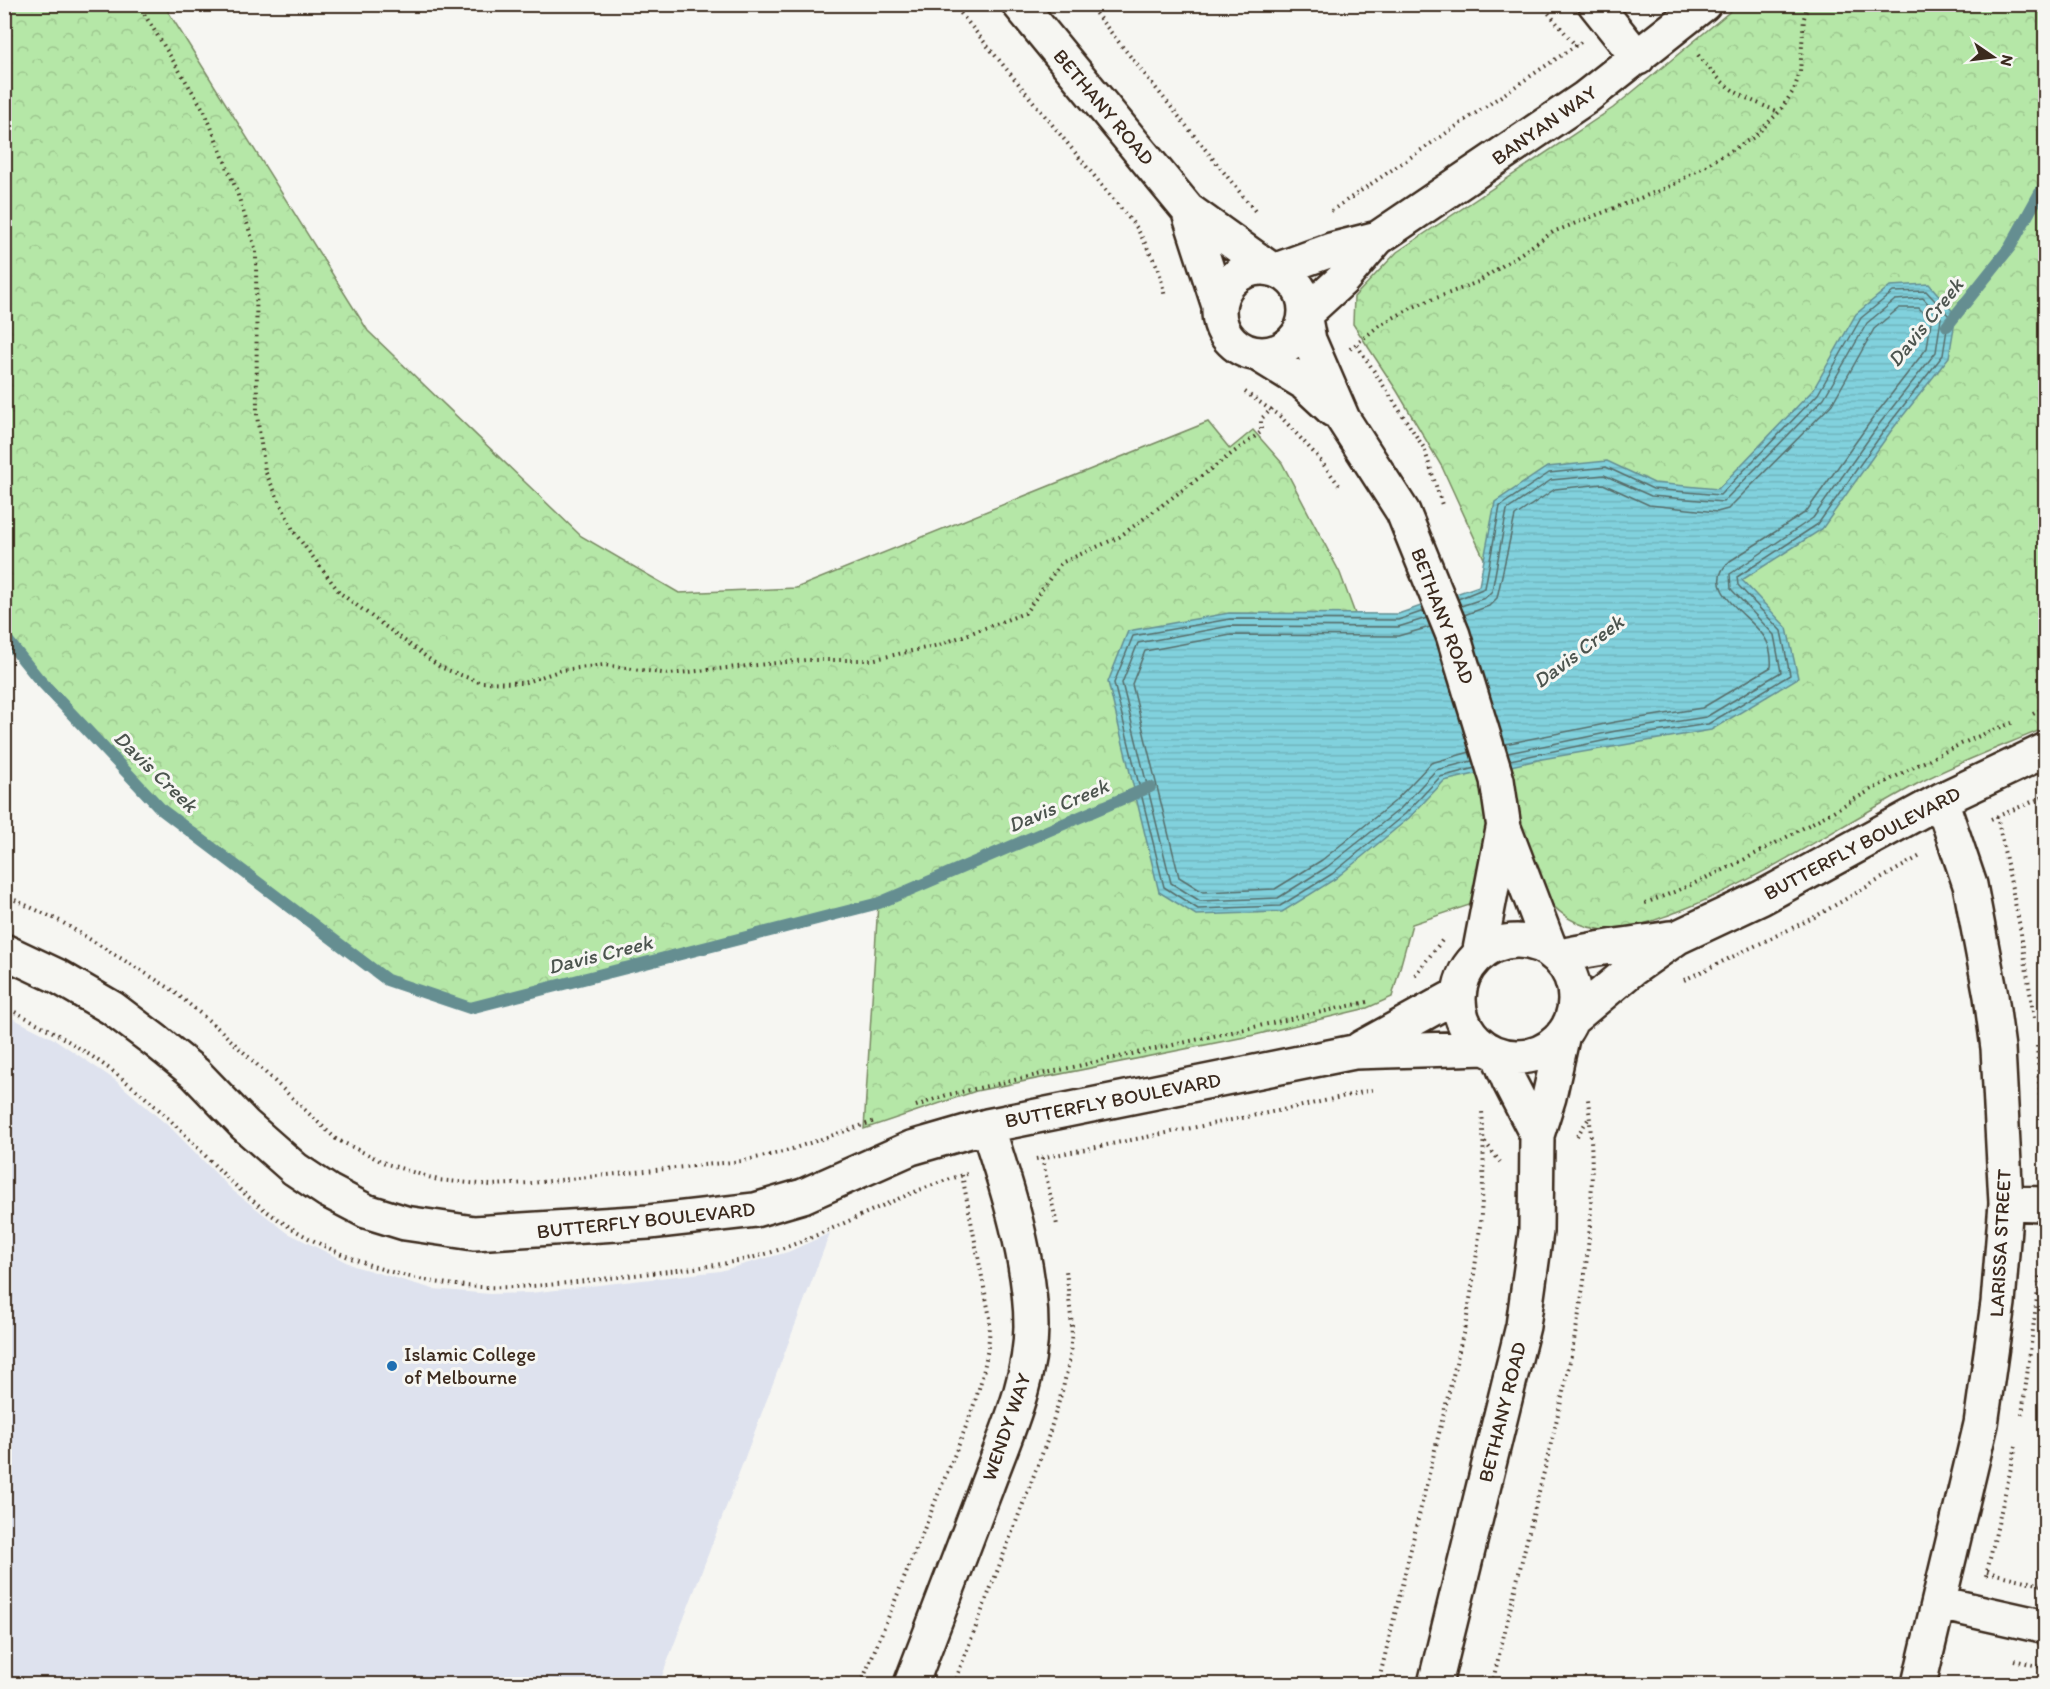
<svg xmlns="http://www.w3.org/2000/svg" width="2050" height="1689" font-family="Itim,sans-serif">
  <defs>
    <pattern id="forest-crowns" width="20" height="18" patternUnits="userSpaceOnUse" patternTransform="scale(1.5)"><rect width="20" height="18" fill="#b5e7a7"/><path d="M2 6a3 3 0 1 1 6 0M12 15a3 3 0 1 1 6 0" fill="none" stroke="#9dc68f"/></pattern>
    <pattern id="water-rules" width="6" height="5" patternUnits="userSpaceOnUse" patternTransform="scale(1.5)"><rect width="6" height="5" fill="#81d1dd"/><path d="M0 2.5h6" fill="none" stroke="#70b4bd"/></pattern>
  </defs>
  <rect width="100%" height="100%" fill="#f6f6f2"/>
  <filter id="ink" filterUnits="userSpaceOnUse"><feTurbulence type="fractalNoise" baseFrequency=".0167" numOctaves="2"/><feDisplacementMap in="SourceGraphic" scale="12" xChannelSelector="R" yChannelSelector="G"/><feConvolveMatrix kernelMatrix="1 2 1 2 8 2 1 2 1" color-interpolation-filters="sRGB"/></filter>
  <g filter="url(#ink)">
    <!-- built -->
    <path fill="#dee2ee" d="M4,1014L56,1040L115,1080L173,1130L232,1190L288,1233L354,1266L433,1289L490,1294L530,1293L720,1271L788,1252L830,1233L659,1684H5Z"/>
    <!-- forest -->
    <path fill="url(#forest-crowns)" stroke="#788862" stroke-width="1.5" d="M5,5H164L368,331L581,536L679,593L796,588L1208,422L1230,449L1253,430L1282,463L1340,573L1393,717L1497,587L1442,467L1397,391L1353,324L1354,297L1397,252L1613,108L1738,5H2045V728C2003,746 1958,762 1917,784C1837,827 1762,879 1677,912C1657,919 1637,928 1616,930C1579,932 1554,913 1535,883L1412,924L1392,997L1367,1008L1255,1035L976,1091L864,1129L878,903L470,1008L387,980L162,810L37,677L5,636Z"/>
    <!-- water -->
    <path fill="url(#water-rules)" stroke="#658e91" stroke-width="1.5" d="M1929,284L1956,315L1949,357L1891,431L1822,529L1742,580L1787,628L1798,678L1711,730L1542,759L1444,781L1409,818L1335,879L1282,912L1196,915L1159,892L1108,682L1128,631L1229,613L1398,614L1479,586L1495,502L1547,467L1607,461L1654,483L1718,489L1813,390L1856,314L1890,286Z"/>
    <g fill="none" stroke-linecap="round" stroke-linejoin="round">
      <!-- shore -->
      <path stroke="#576d6a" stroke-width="1.5" d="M1458,599L1485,588L1500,506L1549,473L1606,467L1653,489L1720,495L1818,394L1861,318L1893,292L1926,291L1949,316L1943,355L1886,428L1818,524L1737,577L1738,585L1781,631L1790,675L1708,724L1617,738L1510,760
        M1461,606L1485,598L1492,591L1507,510L1551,480L1604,475L1651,496L1723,502L1824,398L1867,323L1895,300L1923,298L1941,318L1936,352L1880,423L1813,518L1730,574L1731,589L1774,635L1781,672L1706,717L1616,731L1508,753
        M1424,611L1398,620L1230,619L1133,636L1114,683L1164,887L1198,909L1280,906L1332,874L1405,814L1440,777L1475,768
        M1464,615L1489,606L1497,598L1515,516L1555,489L1603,484L1649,505L1717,512L1728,509L1832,404L1874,329L1899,308H1919L1931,321L1927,348L1873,418L1806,512L1730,561C1696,590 1755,617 1766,640C1770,646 1772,660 1771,667L1702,708L1615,722L1505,744
        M1427,618L1398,627L1230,626L1138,643L1122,683L1171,883L1200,901L1278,898L1327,867L1400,809L1436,770L1472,761
        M1430,627L1398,636L1231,635L1145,651L1132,684L1179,877L1203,892L1275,889L1322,860L1394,802L1431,763L1470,752"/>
      <!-- stream -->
      <path stroke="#658e91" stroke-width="12" d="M1947,326L2010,247L2046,182
        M4,636L37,677L162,810L387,980L470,1008L879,903L1150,787"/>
      <defs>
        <path id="minor" d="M1019,4L1188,210L1269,268
          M1595,4L1638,58
          M1188,210L1219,306
          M1219 311a43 43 0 1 1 86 0a43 43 0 1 1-86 0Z
          M1276,270L1331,250L1378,238
          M1306,313L1342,280L1378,238L1585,98L1704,4
          M1305,319L1309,340L1343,419L1403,512L1453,635L1497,780L1504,828L1551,951
          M1259,355L1303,382L1333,410
          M1459 999a58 58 0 1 1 116 0a58 58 0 1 1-116 0Z
          M4,951L57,976L112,1008L157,1042L195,1073L245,1125L295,1169L328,1191L366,1211L405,1223L474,1233L649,1222L755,1210L803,1196L911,1148L987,1126L1354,1052L1486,1048
          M1479,955L1503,829
          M1557,957C1595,947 1632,945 1670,938
          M1571,1020L1631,970L1678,937L1761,898L1941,800L2046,750
          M1361,1048L1459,994
          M1498,1054L1509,1081L1537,1135
          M2006,1203L2046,1204
          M1939,1603L2046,1627
          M911,1684C936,1619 961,1553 986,1488C1005,1436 1031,1382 1031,1326C1031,1262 1007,1186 987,1126
          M1435,1684L1523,1326L1536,1232L1537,1135L1549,1097L1563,1034
          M1919,1684L1981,1424L1998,1303L2006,1203L1998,1048L1991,996L1970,885L1941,800"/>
      </defs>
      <!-- minor casing -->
      <use href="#minor" stroke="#3b2a1e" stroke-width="38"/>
      <!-- path -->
      <path stroke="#3b2a1e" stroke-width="4" stroke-dasharray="1.5 4.5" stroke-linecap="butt" d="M138,4L205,112L236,189L256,251L257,416L265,471L294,532L340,593L440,667L479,682L523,683L562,670L604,665L669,674L806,660H871L939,645L1025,613L1061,563L1119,537L1261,432V419L1275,406
        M953,4L1137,228L1159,270L1165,297
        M1088,4L1255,211
        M1541,4L1576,46
        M1698,55C1727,91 1737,95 1779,112
        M1331,211L1581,42
        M1357,345L1424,448L1443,508
        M1350,349L1380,325L1413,307L1478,282L1553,232L1671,186L1754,137L1779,112L1794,90L1800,72L1804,18L1808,4
        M1245,392L1281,417L1317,456L1339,485
        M2033,714L2046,707
        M1997,816L2020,927L2034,1018
        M1991,819L2046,796
        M4,895L60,921L171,989L220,1030L336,1139L387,1164L438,1180L491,1185L531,1183L742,1161L783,1152L875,1121
        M1645,903C1775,857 1884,770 2012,723
        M1415,975L1444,938
        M1684,980L1813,918L1922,855
        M4,1007C68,1036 127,1077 176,1126C204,1153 229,1183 261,1207C322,1254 403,1283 480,1287C531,1289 584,1281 635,1275C682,1269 732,1266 778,1250C842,1228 901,1192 967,1174
        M2037,1046L2044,1167
        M916,1106L947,1095L1367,1002
        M1577,1136L1589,1118
        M1485,1142L1500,1162
        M1042,1158L1057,1225
        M1036,1159L1302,1106L1372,1090
        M2022,1415L2040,1274
        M1987,1572L2046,1586
        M1986,1576L2016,1446
        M2014,1660L2046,1668
        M861,1684C886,1622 912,1560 937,1497C960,1440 990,1381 990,1318L962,1175
        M954,1684L1047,1441L1063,1388L1070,1358L1072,1327L1066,1270
        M1378,1684L1466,1322C1479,1252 1487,1182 1482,1111
        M1492,1684C1509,1615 1525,1546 1543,1476C1575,1346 1602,1235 1588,1099"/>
      <!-- minor -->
      <use href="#minor" stroke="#f6f6f2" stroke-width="33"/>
    </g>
  </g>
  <!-- markers -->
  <circle fill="#1f6fb2" stroke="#f6f6f2" stroke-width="2" cx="392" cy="1366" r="6"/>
  <g text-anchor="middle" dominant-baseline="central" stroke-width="6" stroke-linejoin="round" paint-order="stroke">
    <!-- street labels -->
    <g font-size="20" fill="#3b2a1e" stroke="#f6f6f2">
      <text transform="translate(1104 107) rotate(50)">BETHANY ROAD</text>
      <text transform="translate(1544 125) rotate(-35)">BANYAN WAY</text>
      <text transform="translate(1443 616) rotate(69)">BETHANY ROAD</text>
      <text transform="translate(1862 843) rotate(-28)">BUTTERFLY BOULEVARD</text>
      <text transform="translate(1113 1100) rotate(-11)">BUTTERFLY BOULEVARD</text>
      <text transform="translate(646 1220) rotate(-6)">BUTTERFLY BOULEVARD</text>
      <text transform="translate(2000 1243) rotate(-87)">LARISSA STREET</text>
      <text transform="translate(1502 1412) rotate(-76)">BETHANY ROAD</text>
      <text transform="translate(1006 1427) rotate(-71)">WENDY WAY</text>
    </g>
    <!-- poi labels -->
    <g font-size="20" fill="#3b2a1e" stroke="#f6f6f2" text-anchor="start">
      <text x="404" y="1354">Islamic College<tspan x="404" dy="23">of Melbourne</tspan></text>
    </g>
    <!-- water labels -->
    <g font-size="21" font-style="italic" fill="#4c544e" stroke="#f6f6f2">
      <text transform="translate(1925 322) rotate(-51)">Davis Creek</text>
      <text transform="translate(1578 651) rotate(-37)">Davis Creek</text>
      <text transform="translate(156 771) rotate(44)">Davis Creek</text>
      <text transform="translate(1058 805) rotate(-23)">Davis Creek</text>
      <text transform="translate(600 954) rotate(-14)">Davis Creek</text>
    </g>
  </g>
  <!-- margin -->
  <rect width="2050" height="1689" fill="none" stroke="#f6f6f2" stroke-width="24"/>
  <rect x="12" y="12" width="2026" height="1665" fill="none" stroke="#3b2a1e" stroke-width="2" filter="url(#ink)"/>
  <!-- north arrow -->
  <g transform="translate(1993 57) rotate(104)" stroke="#f6f6f2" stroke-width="4.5" paint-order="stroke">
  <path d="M0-4.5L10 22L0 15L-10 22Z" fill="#3b2a1e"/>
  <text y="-9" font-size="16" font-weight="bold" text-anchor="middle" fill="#3b2a1e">N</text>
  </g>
</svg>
